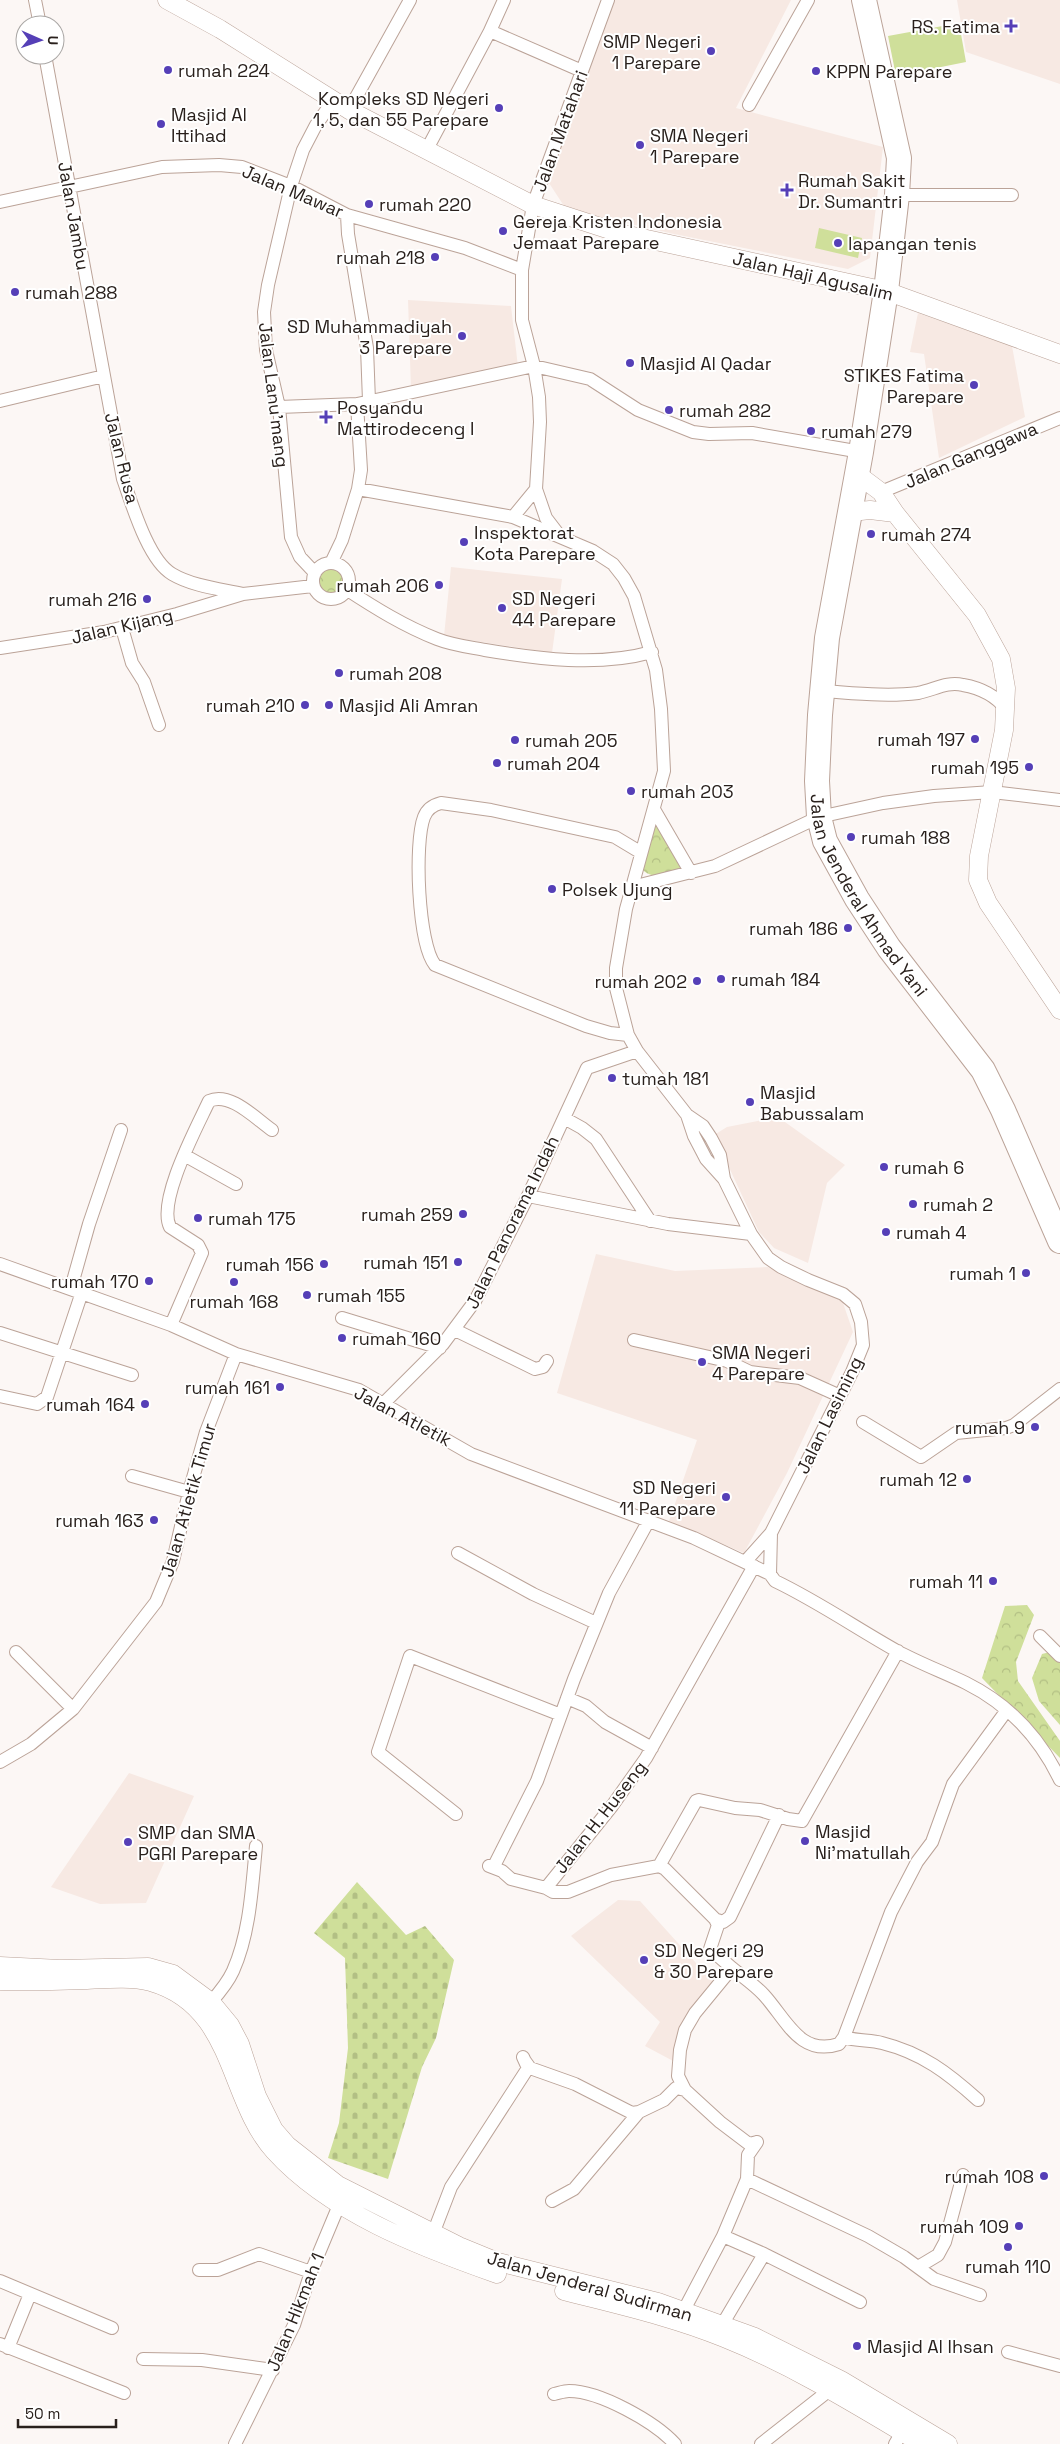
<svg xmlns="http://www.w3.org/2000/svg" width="1060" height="2444" font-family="'Space Grotesk',sans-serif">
  <defs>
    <pattern id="cemetery-stones" width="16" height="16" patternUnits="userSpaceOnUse" patternTransform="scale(1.25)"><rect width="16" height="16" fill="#cfdf9a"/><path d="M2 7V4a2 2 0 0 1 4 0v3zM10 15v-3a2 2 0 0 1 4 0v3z" fill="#b2bf84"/></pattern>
    <pattern id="park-crowns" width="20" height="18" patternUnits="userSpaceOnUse" patternTransform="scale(1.25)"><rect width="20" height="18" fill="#cfdf9a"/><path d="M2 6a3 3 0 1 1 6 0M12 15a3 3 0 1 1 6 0" fill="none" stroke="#b2bf84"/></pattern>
  </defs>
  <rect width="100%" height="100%" fill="#fcf7f5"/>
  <!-- built -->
  <path fill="#f7e9e3" d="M613,0H791L736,108L883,147L870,258L848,269L674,234L566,209L549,183Z
    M957,0H1060V84L966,52Z
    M408,300L511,306L518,367L411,389Z
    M918,313L1012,346L1025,417L939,458L924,354L910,352Z
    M451,567L562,579L552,653L444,636Z
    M778,1117L845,1165L827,1183L808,1263L774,1248L759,1232L714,1135L727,1127Z
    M596,1254L675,1271L768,1267L842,1300L853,1332L787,1473L744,1553L669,1521L697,1440L557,1393Z
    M129,1773L194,1796L146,1903L100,1904L51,1887Z
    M618,1900L640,1901L714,1983L675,2062L645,2046L660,2022L571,1936Z"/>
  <!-- grass -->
  <path fill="#cfdf9a" d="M959,23L966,62L896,76L888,36Z
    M819,228L862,238L858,258L815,248Z"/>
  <!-- cemetery -->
  <path fill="url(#cemetery-stones)" d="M357,1882L406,1935L425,1926L454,1960L436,2038L422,2067L388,2179L328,2158L339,2123L348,2048L345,1958L314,1933Z"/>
  <!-- park -->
  <path fill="url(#park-crowns)" d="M317 582a14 14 0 1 1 28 0a14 14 0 1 1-28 0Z
    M656,822L683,871C669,873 652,881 642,869Z
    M1027,1605L1034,1615L1016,1662L1018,1681L1060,1741V1758L982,1678L1005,1606Z
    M1050,1652L1060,1663V1725L1039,1701L1032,1678L1042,1654Z"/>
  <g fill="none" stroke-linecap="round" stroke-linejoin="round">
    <defs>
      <path id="street" d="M35,0L40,25
        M490,31L504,0
        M45,55L123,479C132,504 148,560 172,574C192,586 220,589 243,594
        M749,105L808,0
        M349,110L410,0
        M426,151L490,31L582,71
        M897,195H1012
        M0,202L162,167L219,165L242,167L291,186L347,215L465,248L522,270
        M347,215L348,234L367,348L369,401
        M0,401L104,376
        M357,404L361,470L358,489
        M279,407L357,404L534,366L590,379L638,410L693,432L709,434L752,433L861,452
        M881,492L1060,418
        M513,517L536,489
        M559,535L546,518L536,489L540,422L539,397L534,366L522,320V270L533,205L608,0
        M331,563L342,540L358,489L513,517L593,551L613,564L624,578L634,596L656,670L661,709L664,771L626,909L616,968V988L628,1035L637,1051L687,1115L703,1126L711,1138L720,1155L724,1179
        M313 581a18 18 0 1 1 36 0a18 18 0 1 1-36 0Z
        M315,573L300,557L291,537L279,407L266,350L264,312L268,285L291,186L303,150L316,125L333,101
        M346,589C375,608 404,626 437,639C452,645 469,647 485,650C539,659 598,667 652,652
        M122,628L132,663L144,682L159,725
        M0,648L104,632L177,614L243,594L313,586
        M822,691C853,693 887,697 918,693C934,690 947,681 963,685C980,688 996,696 1006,709
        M655,811L691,873
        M632,887L715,866L819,817L883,803L934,796L992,792L1060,800
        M628,1035L610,1033L586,1026L435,965C418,944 414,843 424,817C427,809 433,805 441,803L491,810L615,837L640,852
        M687,1115L694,1136L706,1159L724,1179L751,1234L768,1258L781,1267L808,1280L843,1294L855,1304L861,1322L863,1345L852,1372L771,1533L745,1562
        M564,1118L582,1128L596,1139L650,1221
        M184,1155L236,1184
        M528,1196L668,1224L751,1234
        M0,1264L171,1325L236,1354L359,1390L471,1454L694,1538L770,1574L775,1581C817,1601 856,1628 897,1651C919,1663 943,1672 966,1683C1008,1704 1040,1738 1060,1780
        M71,1288L89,1224L121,1130
        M342,1318L440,1348
        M171,1325L202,1253L198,1245L170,1227C157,1201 197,1127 209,1101C230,1091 256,1119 272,1130
        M455,1330L535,1369L543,1367L547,1361
        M0,1333L132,1375
        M634,1340L727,1361L750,1372L800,1378L840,1396
        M0,1396L37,1404L47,1397L82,1292
        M384,1403L443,1344L475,1301L528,1196L587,1068L637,1051
        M863,1422L921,1457L956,1433L1006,1428L1014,1425L1060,1389
        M132,1476L189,1492
        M458,1553L533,1594L596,1623
        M754,1566L646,1758L612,1806L546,1888L553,1892H568L611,1875L659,1866L665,1869L715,1919L723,1922L730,1917L779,1815
        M770,1574L771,1533
        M1040,1636L1060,1656
        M16,1652L73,1709
        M567,1698L586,1706L605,1722L652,1748
        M0,1762L31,1744L73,1709L156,1602L173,1561L189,1492L206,1432L236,1354
        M456,1814L378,1752L410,1656L561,1715
        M489,1866L495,1864L537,1781L574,1679L609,1593L649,1520
        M489,1866L502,1871L511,1879L546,1888
        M659,1866L696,1801L699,1800L735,1808L760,1810L788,1819L802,1821L898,1651
        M715,1919L718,1925L710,1949L732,1968L695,2013L685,2030L680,2050L678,2076L685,2090L720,2122L749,2144L757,2142
        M732,1968C743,1977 755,1985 764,1995C786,2019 800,2057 839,2044L844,2037
        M211,2002C219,1993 228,1982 233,1971C250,1933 252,1887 256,1846
        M525,2061L530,2068L575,2084L632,2113L639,2112
        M978,2100C948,2073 922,2053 882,2043C870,2040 856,2041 844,2037L891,1912L917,1862L932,1842L953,1784L1007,1710
        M747,2179L868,2236L904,2257L934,2279L980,2295
        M552,2201L574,2189L639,2112L664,2100L676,2088L685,2090
        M431,2239L451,2187L528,2068L523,2057
        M764,2254L860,2302
        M918,2267L938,2255L945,2242L963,2175
        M199,2270H218L259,2254L311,2272
        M0,2281L112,2328
        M684,2310L723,2236L747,2179L748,2155L757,2142
        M722,2325L764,2254L723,2236
        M0,2344L124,2393
        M8,2348L30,2294
        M1008,2352L1060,2366
        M143,2359L202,2360L273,2370
        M554,2394C559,2393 564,2391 569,2391C600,2391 655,2422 675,2444
        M235,2444L294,2325L311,2272L339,2205
        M761,2444L836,2385
        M895,2444L902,2432"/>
      <path id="secondary" d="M167,0L220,29L349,110L533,205L619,233L886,291L1060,354
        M857,474L881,492L895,513L977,615L1001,659L1006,688L1004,730L979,856L978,880L988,903L1060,1010
        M851,512L870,510L895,513
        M0,1966L60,1969L148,1967L173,1974L211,2002L230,2025L240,2044L257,2096L274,2130L287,2145L338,2185L459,2246L498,2262L658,2302L755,2337L841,2380L948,2444
        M0,1981C29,1982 58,1981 87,1980C108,1979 131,1977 151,1982C235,2006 227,2099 274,2151C330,2213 420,2247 497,2274
        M564,2291C618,2305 673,2317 724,2338C794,2366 858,2406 922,2444"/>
      <g id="highway">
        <path id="s1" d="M864,0L899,158L897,195L886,291L861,452L827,638L820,715L817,781L819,817L825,841L857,899L889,948L983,1070L1003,1110L1060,1241"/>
      </g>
    </defs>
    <!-- street casing -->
    <use href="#street" stroke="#bba398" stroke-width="14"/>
    <!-- secondary casing -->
    <use href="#secondary" stroke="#bba398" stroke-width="19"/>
    <!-- highway casing -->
    <use href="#highway" stroke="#bba398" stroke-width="26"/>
    <!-- street -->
    <use href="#street" stroke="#fff" stroke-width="12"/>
    <!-- secondary -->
    <use href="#secondary" stroke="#fff" stroke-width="18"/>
    <!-- highway -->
    <use href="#highway" stroke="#fff" stroke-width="24"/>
  </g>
  <!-- markers -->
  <g fill="#553fb7" stroke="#fff" stroke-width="2">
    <path d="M1008.5 18.5h5v5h5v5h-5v5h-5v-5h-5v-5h5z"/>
    <circle cx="711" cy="51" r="5"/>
    <circle cx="168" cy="70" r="5"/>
    <circle cx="816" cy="71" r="5"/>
    <circle cx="499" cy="108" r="5"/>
    <circle cx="161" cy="124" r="5"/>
    <circle cx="640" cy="145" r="5"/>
    <path d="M784.5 182.5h5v5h5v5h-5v5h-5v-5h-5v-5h5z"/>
    <circle cx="369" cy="204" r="5"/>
    <circle cx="503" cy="231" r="5"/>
    <circle cx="838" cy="243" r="5"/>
    <circle cx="435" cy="257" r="5"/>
    <circle cx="15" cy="292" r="5"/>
    <circle cx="462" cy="336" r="5"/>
    <circle cx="630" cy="363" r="5"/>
    <circle cx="974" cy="385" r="5"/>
    <circle cx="669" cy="410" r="5"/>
    <path d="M323.5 409.5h5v5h5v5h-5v5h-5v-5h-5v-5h5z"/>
    <circle cx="811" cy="431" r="5"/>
    <circle cx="871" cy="534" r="5"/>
    <circle cx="464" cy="542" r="5"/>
    <circle cx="439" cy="585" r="5"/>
    <circle cx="147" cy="599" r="5"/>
    <circle cx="502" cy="608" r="5"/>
    <circle cx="339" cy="673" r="5"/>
    <circle cx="305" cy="705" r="5"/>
    <circle cx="329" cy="705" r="5"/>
    <circle cx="975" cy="739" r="5"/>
    <circle cx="515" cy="740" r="5"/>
    <circle cx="497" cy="763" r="5"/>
    <circle cx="1029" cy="767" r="5"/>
    <circle cx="631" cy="791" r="5"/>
    <circle cx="851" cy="837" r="5"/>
    <circle cx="552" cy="889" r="5"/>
    <circle cx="848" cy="928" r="5"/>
    <circle cx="721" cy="979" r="5"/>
    <circle cx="697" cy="981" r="5"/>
    <circle cx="612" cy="1078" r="5"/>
    <circle cx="750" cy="1102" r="5"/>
    <circle cx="884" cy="1167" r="5"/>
    <circle cx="913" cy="1204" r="5"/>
    <circle cx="463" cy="1214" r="5"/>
    <circle cx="198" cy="1218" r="5"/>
    <circle cx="886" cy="1232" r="5"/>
    <circle cx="458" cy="1262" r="5"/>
    <circle cx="324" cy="1264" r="5"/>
    <circle cx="1026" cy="1273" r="5"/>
    <circle cx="149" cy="1281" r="5"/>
    <circle cx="234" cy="1282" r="5"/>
    <circle cx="307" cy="1295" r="5"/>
    <circle cx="342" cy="1338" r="5"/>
    <circle cx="702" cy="1362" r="5"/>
    <circle cx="280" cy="1387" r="5"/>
    <circle cx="145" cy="1404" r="5"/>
    <circle cx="1035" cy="1427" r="5"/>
    <circle cx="967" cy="1479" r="5"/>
    <circle cx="726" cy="1497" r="5"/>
    <circle cx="154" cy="1520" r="5"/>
    <circle cx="993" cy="1581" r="5"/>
    <circle cx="805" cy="1841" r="5"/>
    <circle cx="128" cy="1842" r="5"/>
    <circle cx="644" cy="1960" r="5"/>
    <circle cx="1044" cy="2176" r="5"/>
    <circle cx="1019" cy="2226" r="5"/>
    <circle cx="1008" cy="2247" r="5"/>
    <circle cx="857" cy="2346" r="5"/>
  </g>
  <g text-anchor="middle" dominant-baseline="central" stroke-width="4" stroke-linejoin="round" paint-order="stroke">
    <!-- poi labels -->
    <g font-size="18" fill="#29201c" stroke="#fff" text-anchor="start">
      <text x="1000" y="26" text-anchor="end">RS. Fatima</text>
      <text x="701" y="41" text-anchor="end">SMP Negeri<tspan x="701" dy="21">1 Parepare</tspan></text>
      <text x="178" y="70">rumah 224</text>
      <text x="826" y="71">KPPN Parepare</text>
      <text x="489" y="98" text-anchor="end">Kompleks SD Negeri<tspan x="489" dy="21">1, 5, dan 55 Parepare</tspan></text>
      <text x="171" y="114">Masjid Al<tspan x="171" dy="21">Ittihad</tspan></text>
      <text x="650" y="135">SMA Negeri<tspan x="650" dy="21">1 Parepare</tspan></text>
      <text x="798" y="180">Rumah Sakit<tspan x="798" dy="21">Dr. Sumantri</tspan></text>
      <text x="379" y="204">rumah 220</text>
      <text x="513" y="221">Gereja Kristen Indonesia<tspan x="513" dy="21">Jemaat Parepare</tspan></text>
      <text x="848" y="243">lapangan tenis</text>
      <text x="425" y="257" text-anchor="end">rumah 218</text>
      <text x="25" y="292">rumah 288</text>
      <text x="452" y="326" text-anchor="end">SD Muhammadiyah<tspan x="452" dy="21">3 Parepare</tspan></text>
      <text x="640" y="363">Masjid Al Qadar</text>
      <text x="964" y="375" text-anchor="end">STIKES Fatima<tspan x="964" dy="21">Parepare</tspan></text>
      <text x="337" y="407">Posyandu<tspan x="337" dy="21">Mattirodeceng I</tspan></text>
      <text x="679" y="410">rumah 282</text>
      <text x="821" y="431">rumah 279</text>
      <text x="474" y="532">Inspektorat<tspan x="474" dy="21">Kota Parepare</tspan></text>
      <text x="881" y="534">rumah 274</text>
      <text x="429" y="585" text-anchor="end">rumah 206</text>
      <text x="512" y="598">SD Negeri<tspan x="512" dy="21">44 Parepare</tspan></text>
      <text x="137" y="599" text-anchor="end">rumah 216</text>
      <text x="349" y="673">rumah 208</text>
      <text x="295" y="705" text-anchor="end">rumah 210</text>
      <text x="339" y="705">Masjid Ali Amran</text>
      <text x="965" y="739" text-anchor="end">rumah 197</text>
      <text x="525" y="740">rumah 205</text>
      <text x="507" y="763">rumah 204</text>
      <text x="1019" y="767" text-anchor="end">rumah 195</text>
      <text x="641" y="791">rumah 203</text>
      <text x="861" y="837">rumah 188</text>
      <text x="562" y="889">Polsek Ujung</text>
      <text x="838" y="928" text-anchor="end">rumah 186</text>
      <text x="731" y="979">rumah 184</text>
      <text x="687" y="981" text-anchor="end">rumah 202</text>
      <text x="622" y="1078">tumah 181</text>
      <text x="760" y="1092">Masjid<tspan x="760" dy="21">Babussalam</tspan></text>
      <text x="894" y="1167">rumah 6</text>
      <text x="923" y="1204">rumah 2</text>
      <text x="453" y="1214" text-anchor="end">rumah 259</text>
      <text x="208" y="1218">rumah 175</text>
      <text x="896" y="1232">rumah 4</text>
      <text x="448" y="1262" text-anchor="end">rumah 151</text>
      <text x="314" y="1264" text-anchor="end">rumah 156</text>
      <text x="1016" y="1273" text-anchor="end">rumah 1</text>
      <text x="139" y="1281" text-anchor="end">rumah 170</text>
      <text x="317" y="1295">rumah 155</text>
      <text x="234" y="1301" text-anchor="middle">rumah 168</text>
      <text x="352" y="1338">rumah 160</text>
      <text x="712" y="1352">SMA Negeri<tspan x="712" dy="21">4 Parepare</tspan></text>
      <text x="270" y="1387" text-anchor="end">rumah 161</text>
      <text x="135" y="1404" text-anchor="end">rumah 164</text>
      <text x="1025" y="1427" text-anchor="end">rumah 9</text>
      <text x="957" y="1479" text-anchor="end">rumah 12</text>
      <text x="716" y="1487" text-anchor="end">SD Negeri<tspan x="716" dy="21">11 Parepare</tspan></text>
      <text x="144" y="1520" text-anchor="end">rumah 163</text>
      <text x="983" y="1581" text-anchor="end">rumah 11</text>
      <text x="815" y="1831">Masjid<tspan x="815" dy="21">Ni'matullah</tspan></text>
      <text x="138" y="1832">SMP dan SMA<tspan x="138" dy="21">PGRI Parepare</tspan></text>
      <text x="654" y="1950">SD Negeri 29<tspan x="654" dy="21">&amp; 30 Parepare</tspan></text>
      <text x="1034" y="2176" text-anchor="end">rumah 108</text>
      <text x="1009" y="2226" text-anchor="end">rumah 109</text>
      <text x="1008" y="2266" text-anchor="middle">rumah 110</text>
      <text x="867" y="2346">Masjid Al Ihsan</text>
    </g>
    <!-- street labels -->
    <g font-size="18" fill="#29201c" stroke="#fff">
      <text transform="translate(560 131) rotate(-70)">Jalan Matahari</text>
      <text transform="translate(293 191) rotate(23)">Jalan Mawar</text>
      <text transform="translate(74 216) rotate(80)">Jalan Jambu</text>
      <text transform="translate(813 276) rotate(13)">Jalan Haji Agusalim</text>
      <text transform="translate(274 395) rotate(83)">Jalan Lanu'mang</text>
      <text transform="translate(971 455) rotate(-23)">Jalan Ganggawa</text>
      <text transform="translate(122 458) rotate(76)">Jalan Rusa</text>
      <text transform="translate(122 626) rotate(-13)">Jalan Kijang</text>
      <text stroke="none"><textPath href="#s1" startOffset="919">Jalan Jenderal Ahmad Yani</textPath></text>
      <text transform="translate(512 1222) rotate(-64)">Jalan Panorama Indah</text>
      <text transform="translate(829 1415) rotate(-64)">Jalan Lasiming</text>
      <text transform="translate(403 1416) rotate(28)">Jalan Atletik</text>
      <text transform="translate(188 1500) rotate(-74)">Jalan Atletik Timur</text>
      <text transform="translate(600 1817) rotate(-52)">Jalan H. Huseng</text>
      <text transform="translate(590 2286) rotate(16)">Jalan Jenderal Sudirman</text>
      <text transform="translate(295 2312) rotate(-68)">Jalan Hikmah 1</text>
    </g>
  </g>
  <!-- north arrow -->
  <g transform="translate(40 40) rotate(92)"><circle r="24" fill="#ffffff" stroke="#a9a6a4"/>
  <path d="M0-4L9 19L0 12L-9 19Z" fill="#553fb7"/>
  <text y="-8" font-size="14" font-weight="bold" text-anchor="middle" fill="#29201c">U</text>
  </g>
  <!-- scale -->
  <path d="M18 2419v8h98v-8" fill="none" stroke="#29201c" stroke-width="2.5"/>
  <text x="25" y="2419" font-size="15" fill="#29201c" stroke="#ffffff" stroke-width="4" paint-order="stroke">50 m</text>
</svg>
